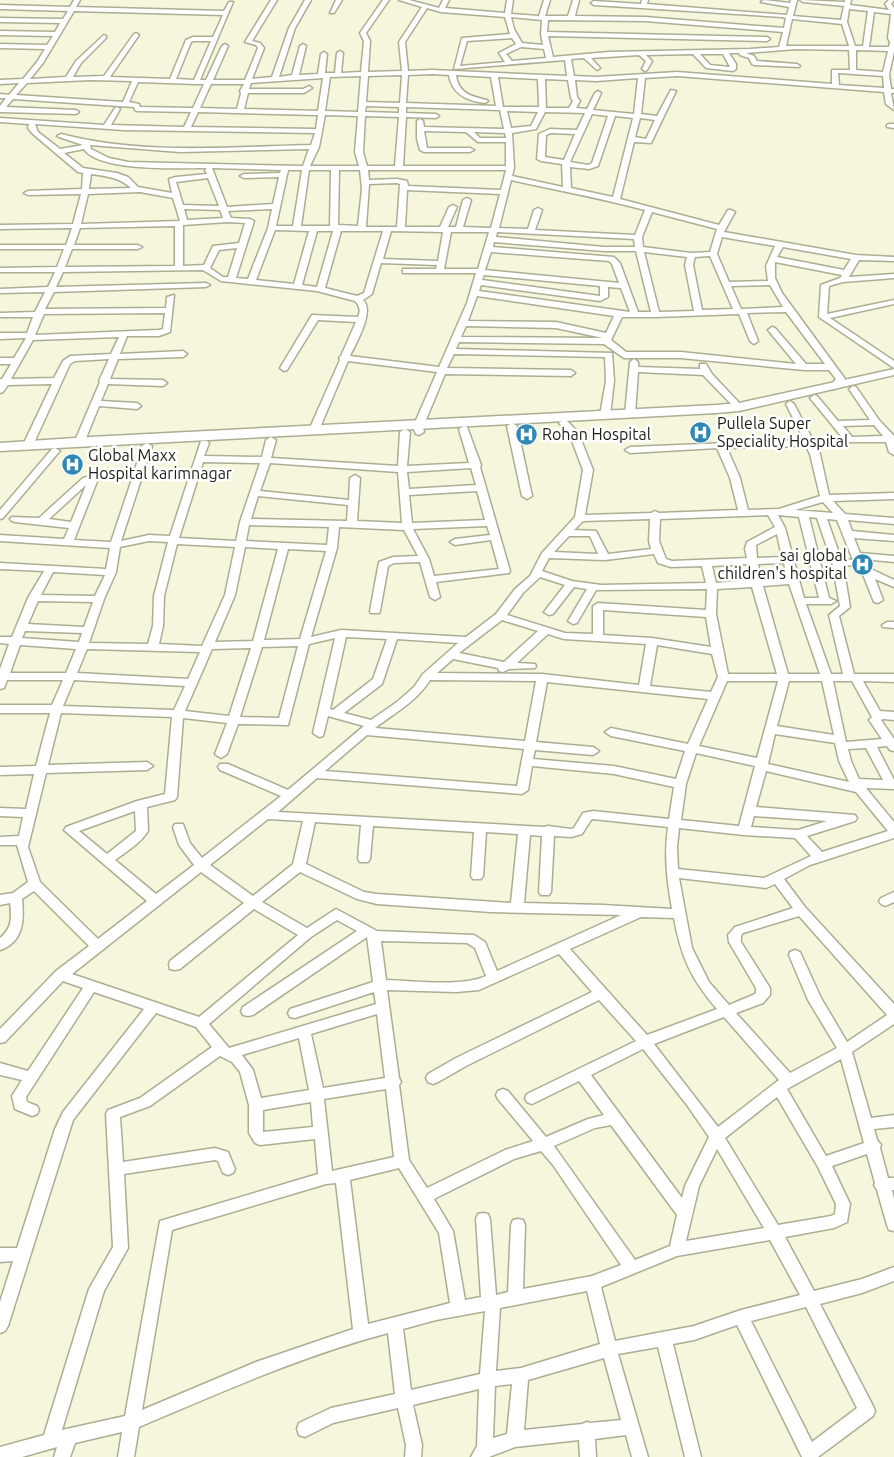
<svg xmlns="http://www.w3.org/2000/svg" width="894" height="1457" font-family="Ubuntu,sans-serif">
  <rect width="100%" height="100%" fill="#f5f6db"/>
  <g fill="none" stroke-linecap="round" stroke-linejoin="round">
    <defs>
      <path id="minor" d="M74,0H80L76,7L224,11L229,2H233L200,80H206L222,46L225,44L228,46L213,80H245L258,48L256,45L245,42L271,0H277L252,41L260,43L264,48L252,79L272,77L289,28L305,0H311L295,28L279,77L292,75L300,46L303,44L306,46L299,75L318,74L321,54L324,52L327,54L325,73H335L337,53L340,51L343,53L341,73L361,72L364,41L360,33L383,0H389L366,33L370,41L368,72L402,71L399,42L422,7L399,0H409L439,8L443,0H449L445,8L505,13L507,0H513L511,14L539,16L544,0H550L545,16H568L573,0H579L575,16L645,17L784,28L786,18L782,17L594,5L591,3L594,1L641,4L642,0H648L647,4L787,15L789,7L761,2L764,0L790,3L791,0H797L793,16L841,20L844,6L803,2L800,0L845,2V0H851L850,5L889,10L885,4L889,0H894L891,4L894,8V52L889,74L891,89H894V93H891L894,110L886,104L884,92L677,76L645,78L641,114L657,116L671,90L676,91L651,143L634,142L620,199L719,225L728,210H731L735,212L724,232L856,255L894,257V261L859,260L849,277L894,274V278L843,282L829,286L827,314L894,300V304L830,318L894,361V368L819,317L821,285L840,278L842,275L775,262V278L782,293L845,379L837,388L834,389L830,386L836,379L829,370H804L681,358H624L604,344L459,342L456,349L612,353L614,381L610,415L605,418L600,415L606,381L605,357L454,354L447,368L571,370L575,373L571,376L445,374L423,427L424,432L419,435L416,434L413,427L437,372L348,361L319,430L314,433L309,430L340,360L339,358L341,356L356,322L318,320L287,370L284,371L280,368L312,315L358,317C361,311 360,306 355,301L317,291L221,281L203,270L63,272L56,287L206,283L210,285L206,287L54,292L45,309L166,308L167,297L174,295L170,332L159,336H127L120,354L183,351L187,354L183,357L118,359L110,379L163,380L167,383L163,386L108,384L101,401L137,403L141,406L137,409L99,406L84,443L79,446L74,443L100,382L99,381L109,359L75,361L70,364L33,445L31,447H25L23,445L52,384L8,385L3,392L0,393V379H2L11,364H0V358H14L26,338L0,339V333H27L33,317H0V313L35,312L45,292L0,293V289L48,287L55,272H0V268L57,267L64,249H0V245H66L72,228L0,229V225L73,224L81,194L28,195L24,193L28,191L82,189L83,173L78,172L33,134L28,128L29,124L0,122V118L104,125L115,108L117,107L120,109L111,125L184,127L191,112L137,111L135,110L134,107L13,99L6,107L76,110L79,112L76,114L0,112V106L6,98H0V94L9,95L19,83L0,84V80L23,79L37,62L45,49L0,48V44L47,45L53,36L0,35V31L55,32L60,23L0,22V18L63,19L68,11L0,9V5L70,7ZM427,8L441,12L505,17L510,34L462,38L454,69L565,60L567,76L432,70L408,71L405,42ZM849,9L868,11L863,46H855L847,22ZM74,11L223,15L213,37H193L186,40L170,79L110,77L139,35L136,33L134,34L104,76L73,77L81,63L106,38V36L104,35L76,61L66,77L30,79L43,63ZM874,12L891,14L888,38L890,42L889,47H869ZM511,17L542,20L541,34L543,45L522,43L514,29ZM792,19L842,24L849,46H786ZM548,20L645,21L783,32L779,47L750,49L609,52L553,57L548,36L767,41L770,39L767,37L547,32ZM512,38L516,44L499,53L505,62L460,66L467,41ZM194,41H211L194,80L176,79L191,42ZM521,47L544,49L546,58L512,61L506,54ZM796,49L849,50L850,70H832V84L677,72L596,77L574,76L571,59L584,58L597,70L600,68L591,58L639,55L646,61L642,69L645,71L647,70L652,61L646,55L693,54L706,68L733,71L736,69V64L729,53H739L740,55L749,58L752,64L754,65L799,67L800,66L797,64L757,61L754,56L746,53ZM856,50L888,51L883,72L856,70ZM700,54H723L730,67L710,65ZM838,73L883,76L884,88L839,85ZM432,74L449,75C452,94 467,101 485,103L488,101L487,100C472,97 458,93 456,75L491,77L496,106L406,103L408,75ZM402,75L400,103L366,102L368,76ZM361,76L358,112L325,111L330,77ZM498,77L538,79L539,107H503ZM323,78L318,111L244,109L248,93H304L312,88L309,86L303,89H249L251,83ZM638,78L634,114L593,110L601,93L598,91L595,93L587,109L576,108L580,101L577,97L575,80L596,81ZM545,79L568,80L571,98L573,101L569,108H546ZM90,80L132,81L123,102L16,95L27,83ZM138,82L196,84H204L193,108L140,107L139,104L129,102ZM211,84H244L240,91L241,93L237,109L200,108ZM366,106L399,107V113L365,112ZM406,107L500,110L504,129L424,127L423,121L420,119L417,121V139L420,150L424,152H470L474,150L470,148H427L424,131L466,132L478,142H506V166H403L406,117L436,118L439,116L436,114L406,113ZM507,111L538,112L531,126L511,128ZM198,112L318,115L316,129L191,127ZM545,112L585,113L577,130L550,129L539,134L537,159L541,161L562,164L563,187L512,176L514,168L512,133L536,129ZM592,114L608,116L592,163L588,165L570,162ZM325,115L358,116L355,152L359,166H310L319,147ZM365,116L399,117L395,166H367L363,152ZM615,116L633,118L613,197L571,188L570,167L589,169L598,166ZM640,118L655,120L646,139L635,137ZM35,124L124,130L315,133L311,145C228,147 141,155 61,134L57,136L59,137L83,145L60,149L38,132ZM474,132L505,133L506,138H480ZM551,133L575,134L564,160L545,157L546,135ZM90,145L180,152L309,149L303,166L128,162L109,158L91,149ZM84,149C98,172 181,168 207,168L205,170L207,174L176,177L169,179L172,193L138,187L128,177L117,173L83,168L64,153ZM212,168L281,170L280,173L244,174L240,176L244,178L279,177L273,204L227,207ZM288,170H302L293,226H276ZM309,170H331L330,226H301ZM339,170H360L362,189L358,226L338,225ZM368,170H506L501,190L408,186L407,181L397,179L369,180ZM91,174C106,176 119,177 131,188L89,189ZM208,178L219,206L183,205L176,182ZM511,180C556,190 600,198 645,210L635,235L535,230L542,210L538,208L534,210L528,229L499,228ZM397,183L400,184L397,227H366L369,184ZM407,190L500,194L491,228L463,227L471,200L467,198L463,200L456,227H448L457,207L453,205L449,207L440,227H405ZM140,192L173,198L180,221L81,224L88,194ZM184,209L220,210L223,218L187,220ZM272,209L268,228L248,279L236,278L254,221L250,219L231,218L228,211ZM652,212L717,229L710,252L691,253L643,247L642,237ZM228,222L245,223L239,243L213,246L204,265L183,266V225ZM175,226V266L65,267L72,249H138L142,247L138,245H74L80,228ZM275,230L309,231L294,284L256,280ZM317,231H333L317,287L302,285ZM341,231H383L364,293L357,296L325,288ZM391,231L443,232L438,261L383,259ZM451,232H489L478,269H444ZM497,232L634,239L635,247H604L496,237ZM722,237L775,246L766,266L768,281L729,282L717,254ZM494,242L604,251H636L651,312H638L620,263L614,257L493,247ZM783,247L851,259L844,270L777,257ZM237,248L228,277H223L210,268L219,250ZM491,252L609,261L612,264L619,283L485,270ZM644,252L687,257L685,265L694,311L659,312ZM710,256L733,309L702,310L693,265L695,257ZM381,263L437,265L436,269H403V273H476L467,303L439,367L350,356C356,343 375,311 363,300L372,294ZM484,275L600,286V296L482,280ZM481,285L600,301L608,297V287L621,288L630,312L479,291ZM770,285L783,307L741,309L731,286ZM477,296L614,316L606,333L556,322L468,321ZM786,312L825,364H806L775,328L772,327L768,330L796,364L681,352H626L611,340L622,317H656L739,314L750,341L754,344L758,341L747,313ZM165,313L163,329L158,330L35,335L44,314ZM466,326L556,328L603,338L461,337ZM119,337L111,354L70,356L63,361L54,378L11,379L33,340Z
        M336,0H342L334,13H330Z
        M889,124H894V128L887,127V125Z
        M634,359L638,362V367L700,369V364H706L712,374L743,407L739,410L736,409L703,375L638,372L635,414L633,416H627L625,414L630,362Z
        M853,386L856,387L879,420L894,436V455L889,452L886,442H846L810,398L814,395L817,396L838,421L870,420L849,389ZM874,425L883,436L852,437L843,426Z
        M790,401L794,404L820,454L829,495L894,493V499L833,501L845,514L894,518V524L848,520L852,531L894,535V541L854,538L860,553L894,556V562L863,559L871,569L894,580V587L875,579L883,600L878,603L874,602L862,572L856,566L843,565L850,607L839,616L854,674H894V682L863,681L880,711L894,712V720L883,719L881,720L894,739V751L890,750L887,746L877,747L894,780V789L866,788L894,822V838L810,865L784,879L805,907L894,1004V1024L852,1052L871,1118L894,1115V1127L874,1129L877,1140L881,1145L880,1148L888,1178H894V1190H892L894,1199V1231L889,1230L887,1225L877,1190L874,1185L875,1183L867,1154L832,1166L850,1204L847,1222L834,1228L785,1237L814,1291L862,1279L894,1267V1281L862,1293L820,1304L873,1406L875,1411L873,1416L818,1457H802L737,1325L694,1340L673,1344L701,1457H685L658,1347L618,1354L648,1457H632L626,1435L595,1439L596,1457H580L579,1440L515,1447L489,1457H471L477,1446L479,1389L413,1405L422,1445L421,1457H405L406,1445L398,1408L333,1423L305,1437L299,1435L297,1429L299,1423L331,1408L395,1394L388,1333C302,1356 221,1392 139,1427L134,1457H118L122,1432L75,1443L70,1457H54L57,1447L22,1457H0V1447L44,1435L89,1289L113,1247L106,1114L108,1110L140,1098L212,1047L196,1027L156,1013L73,1120L8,1326L5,1331L0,1333V1302L13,1261L0,1262V1248H17L55,1129L63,1112L144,1009L94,992L26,1097L27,1102L37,1106L39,1110L37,1114L32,1116L15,1109L12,1096L22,1080L0,1075V1063L28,1071L83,988L63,981L5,1042L0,1043V1029L56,971L89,946L34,891L22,899C24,919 24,942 0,950V938C12,928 12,918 10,903L0,905V895L13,893L28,882L17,845H0V837L19,836L23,817L0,816V808L26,809L34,774L0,775V767L36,766L50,713H0V705H52L63,680H7L4,688L0,689V669L9,644L0,643V637H12L28,598L44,571L0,569V563L106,569L110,548L0,541V535L64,539L69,528L15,522L12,521L10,519L12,517L39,518L83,478C101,472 114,472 134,473L142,446L147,443L152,446L121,541L149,535L170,536L201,441H207L209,443L204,456L262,457L266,440L271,437L276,440L271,458L398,466L400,432L405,429L410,432L407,466L469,463L459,429L464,426L467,427L481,465L480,467L510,571L509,573L436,582L440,597L435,600L430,597L420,562L394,563L388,566L380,611L379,613H371L370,611L379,562L393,557L418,556L404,530L339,527L337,548L311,637L341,630L466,637L496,614L515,589L530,576L542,553L575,517L583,470L569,433L559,423L561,421H567L578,432L593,470L585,515L651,513L655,511L659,513L738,510L730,478L717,448L630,453L625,450L630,447L804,440L786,404ZM806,446L810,454L820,496L779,509L748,510L740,478L727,448ZM203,462L260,463L240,522L236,541L179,538ZM270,463L398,472L402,523L357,521L360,478L355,475L350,478L349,500L260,491ZM471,468L476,485L409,489L407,472ZM103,478L132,479L111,542L74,540L98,479ZM86,485L71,522L49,519ZM477,491L485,520L412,523L409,495ZM258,496L348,505L347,521L251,519ZM823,502L833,513L795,510ZM768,515L775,527L747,542L745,549L747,558L672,561L666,559L659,541L660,519ZM778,515L799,517L819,598H804L785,528ZM809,517L817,518L832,562L840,606L829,615L843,674H831L806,604H831L836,601L829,598ZM650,519L649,541L651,549L608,554L596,531L574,530L583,521ZM827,519L837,520L853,560L841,559ZM249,525L329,527L327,545L246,541ZM487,526L490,535L455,539L450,542L455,545L491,540L499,569L434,576L429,559L413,529ZM777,534L782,557L757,558L756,545ZM569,536H590L598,554L554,552ZM149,541L168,542L154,596L153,626L148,644L89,643L104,599L116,572L120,547ZM177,544L235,547L225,595L202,646L159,644L163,626L164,596ZM245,547L278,549L253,641L215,642L235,595ZM288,549L326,551L300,639L264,640ZM654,554L658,563L671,567L702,566L706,583L601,585L572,581L542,571L549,558L605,560ZM784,563L787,578L761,580L758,564ZM748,564L751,580L716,583L712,566ZM53,572L105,575L95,596L41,595ZM540,577L565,585L544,612L549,615L553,614L574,587L587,589L568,621L573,624L577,623L596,590L707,589L706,610L598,603L593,606V634L565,633L507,615L523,593ZM789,584L820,674H788L763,586ZM752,587L777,674H728L716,614L717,589ZM38,601L93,602L84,627L28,624ZM603,610L706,617L711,647L652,638L603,635ZM502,620L538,631L504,662L459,653ZM25,631L82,633L79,642L22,638ZM548,634L564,639L646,644L639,685L542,674L437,673L453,659L498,668L499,671L503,672L509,669L535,668L536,666L535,664L517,663ZM346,637L387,639L373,679L333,710L330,709ZM335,638L313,733L319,737L323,736L328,716L364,726L288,790L228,764H220L218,767L220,770L281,796L202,858L190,843L183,824H175L173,827L179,845L194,865L156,894L115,860C127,851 140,844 148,831L147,807L175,800L177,797L183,718L227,723L215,754L221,758L227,754L238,724L288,725L309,644ZM397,639L458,643L423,674L414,687L397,702L371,720L344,713L382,684ZM20,645L76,649L66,673H10ZM657,645L712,654L718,677L711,692L650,686ZM298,646L279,718L240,717L262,647ZM251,648L229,716L185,711L212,649ZM87,649L200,652L188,679L77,673ZM74,680L185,686L174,710L63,706ZM430,680L536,681L525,741L375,728C396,712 416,702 430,680ZM727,681H778L757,758L699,746ZM789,681H822L834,735L777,726ZM833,681H852L872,717L869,720L882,739L846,742ZM547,682L708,699L688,744L611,728L605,732L611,736L685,751L676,779L614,766L533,759L535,750L593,755L599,751L593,747L536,742ZM61,713L172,717L165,794L137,801L66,827L64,830L147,901L98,939L40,882L28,847L46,773L147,770L153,766L147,762L48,765ZM775,734L835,743L839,761L849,782L768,764ZM367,735L524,749L517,786L325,771ZM866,748L883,780L859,779L851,761L848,749ZM696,753L755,766L739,826L681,820L686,784ZM532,766L614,774L674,787L669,819L593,811L583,813L574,828L571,829L548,826L544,827L278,812L317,778L522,794L528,790ZM766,771L856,792L888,831L822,852L807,836L855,821L857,818L855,815L756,807ZM135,811L136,831L107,854L79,831ZM754,816L827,821L798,830L751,827ZM268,819L303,821L293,864L253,896L210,865ZM593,819L668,827C664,855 667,881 672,909L603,905L524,903L530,835L542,836L539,892L541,895H549L551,892L554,836L571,837L582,834L591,820ZM315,822L361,825L358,859L360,862H368L370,859L373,826L474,832L471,876L473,879H481L483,876L486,832L518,834L511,903L377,894L364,892L306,864ZM679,828L744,835L795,838L811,856L764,878L678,869L677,847ZM201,872L244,903L170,961L169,965L170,969L175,970L180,969L254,909L298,935L199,1017L72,974ZM300,872L357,899L377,904L491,912L621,915L497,971L485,942L474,935L377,931L336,909L307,928L262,902ZM679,878L766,888L775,884L793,908L735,927L728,935L729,942L756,988V993L753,995L729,1005L709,982L692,948ZM799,916L887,1015L847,1042L821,998L800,952L795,950L790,952L789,955L808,1000L837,1048L790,1073L736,1013L763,1003L770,995V988L741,942V936L743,933ZM641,917L674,918C681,957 691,979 717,1009L647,1035L570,949ZM337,920L357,931L243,1007L241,1011L243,1015L248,1016L253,1015L367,937L373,982L290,1009L288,1013L290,1017L295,1018L374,992L376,1004L229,1048L209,1024L311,937ZM381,941L467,943L475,948L486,976C462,987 414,981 386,980ZM559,954L592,992L456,1058L428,1074L426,1078L428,1082L433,1084L438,1082L466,1066L599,1000L636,1041L527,1094L525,1098L527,1102L532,1104L579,1081L604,1115L588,1119L546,1137L508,1091L503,1089L498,1091L496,1095L498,1099L533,1141L505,1150L427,1188L409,1160L399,1085L401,1082L399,1078L387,990L456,992L479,990ZM377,1014L385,1078L323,1088L311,1034ZM724,1017L779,1080L718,1127L654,1044ZM299,1038L309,1090L261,1098L253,1070L242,1055ZM643,1049L687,1105L709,1137L685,1186L682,1198L591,1075ZM220,1056L232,1062L240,1072L249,1105V1133L255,1143L260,1145L315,1139L318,1174L160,1221L125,1416L62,1430L104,1291L128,1248L124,1174L215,1160L218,1161L223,1173L228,1175L233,1173L235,1169L228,1152L215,1148L123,1162L120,1117L150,1106ZM841,1059L864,1143L826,1156L787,1089ZM386,1089L394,1157L332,1171L324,1099ZM777,1097L818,1167L836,1204L835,1214L831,1216L778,1225L725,1138ZM311,1102L313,1127L263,1132V1110ZM611,1125L677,1215L670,1246L635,1260L554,1146L595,1128ZM717,1149L764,1228L686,1241L699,1186ZM541,1151L553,1165L621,1265L592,1276L523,1289L525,1225L523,1220L518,1219L513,1220L511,1225L508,1292L496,1295L490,1219L488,1214L483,1213L478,1214L476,1219L481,1297L465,1300L453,1231L434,1199L514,1159ZM399,1168L439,1233L450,1303L368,1324L350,1180ZM336,1183L353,1329L256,1362L142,1410L172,1230L326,1184ZM770,1240L800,1295L741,1310L694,1326L615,1341L601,1287L677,1256ZM587,1291L600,1344L521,1368L496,1371L500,1308ZM806,1307L857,1408L812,1442L751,1321ZM485,1311L480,1374L411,1390L403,1329L436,1320ZM604,1358L621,1420L590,1423L587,1422L582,1424L524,1430L528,1380ZM512,1384L507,1434L493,1438L495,1386Z
        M512,423L517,426L532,496L527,499L522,496L507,426Z
        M55,448L60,451L58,453L3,518L0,519V510L52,449Z
        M887,622H894V628L883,627L882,625Z
        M894,892V902L885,906L881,904L879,901L881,898Z"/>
      <path id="major" d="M894,369V375L739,411L716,413L0,451V443L90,437L716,405L739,403Z"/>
    </defs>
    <!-- minor casing -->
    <use href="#minor" stroke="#acad93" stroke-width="3"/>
    <!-- major casing -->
    <use href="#major" stroke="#acad93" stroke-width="3"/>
    <!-- minor -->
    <use href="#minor" fill="#fff" fill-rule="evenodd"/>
    <!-- major -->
    <use href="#major" fill="#fff" fill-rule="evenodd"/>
  </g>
  <!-- icons -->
  <defs>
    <symbol id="hospital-disc" viewBox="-11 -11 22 22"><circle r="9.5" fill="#2f87b5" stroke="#fff"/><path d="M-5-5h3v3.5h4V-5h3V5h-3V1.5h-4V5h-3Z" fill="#fff"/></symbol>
  </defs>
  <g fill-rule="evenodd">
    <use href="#hospital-disc" x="688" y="420" width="25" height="25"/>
    <use href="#hospital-disc" x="514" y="422" width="25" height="25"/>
    <use href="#hospital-disc" x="60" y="452" width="25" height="25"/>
    <use href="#hospital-disc" x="850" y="552" width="25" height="25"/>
  </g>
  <g text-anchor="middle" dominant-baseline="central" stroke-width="5" stroke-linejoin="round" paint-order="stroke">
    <!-- poi labels -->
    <g font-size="16" fill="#1e1e14" stroke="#fff" text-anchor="start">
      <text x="717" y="423">Pullela Super<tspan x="717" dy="18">Speciality Hospital</tspan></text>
      <text x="542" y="434">Rohan Hospital</text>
      <text x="88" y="455">Global Maxx<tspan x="88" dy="18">Hospital karimnagar</tspan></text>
      <text x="847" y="555" text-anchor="end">sai global<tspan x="847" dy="18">children's hospital</tspan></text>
    </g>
  </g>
</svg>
